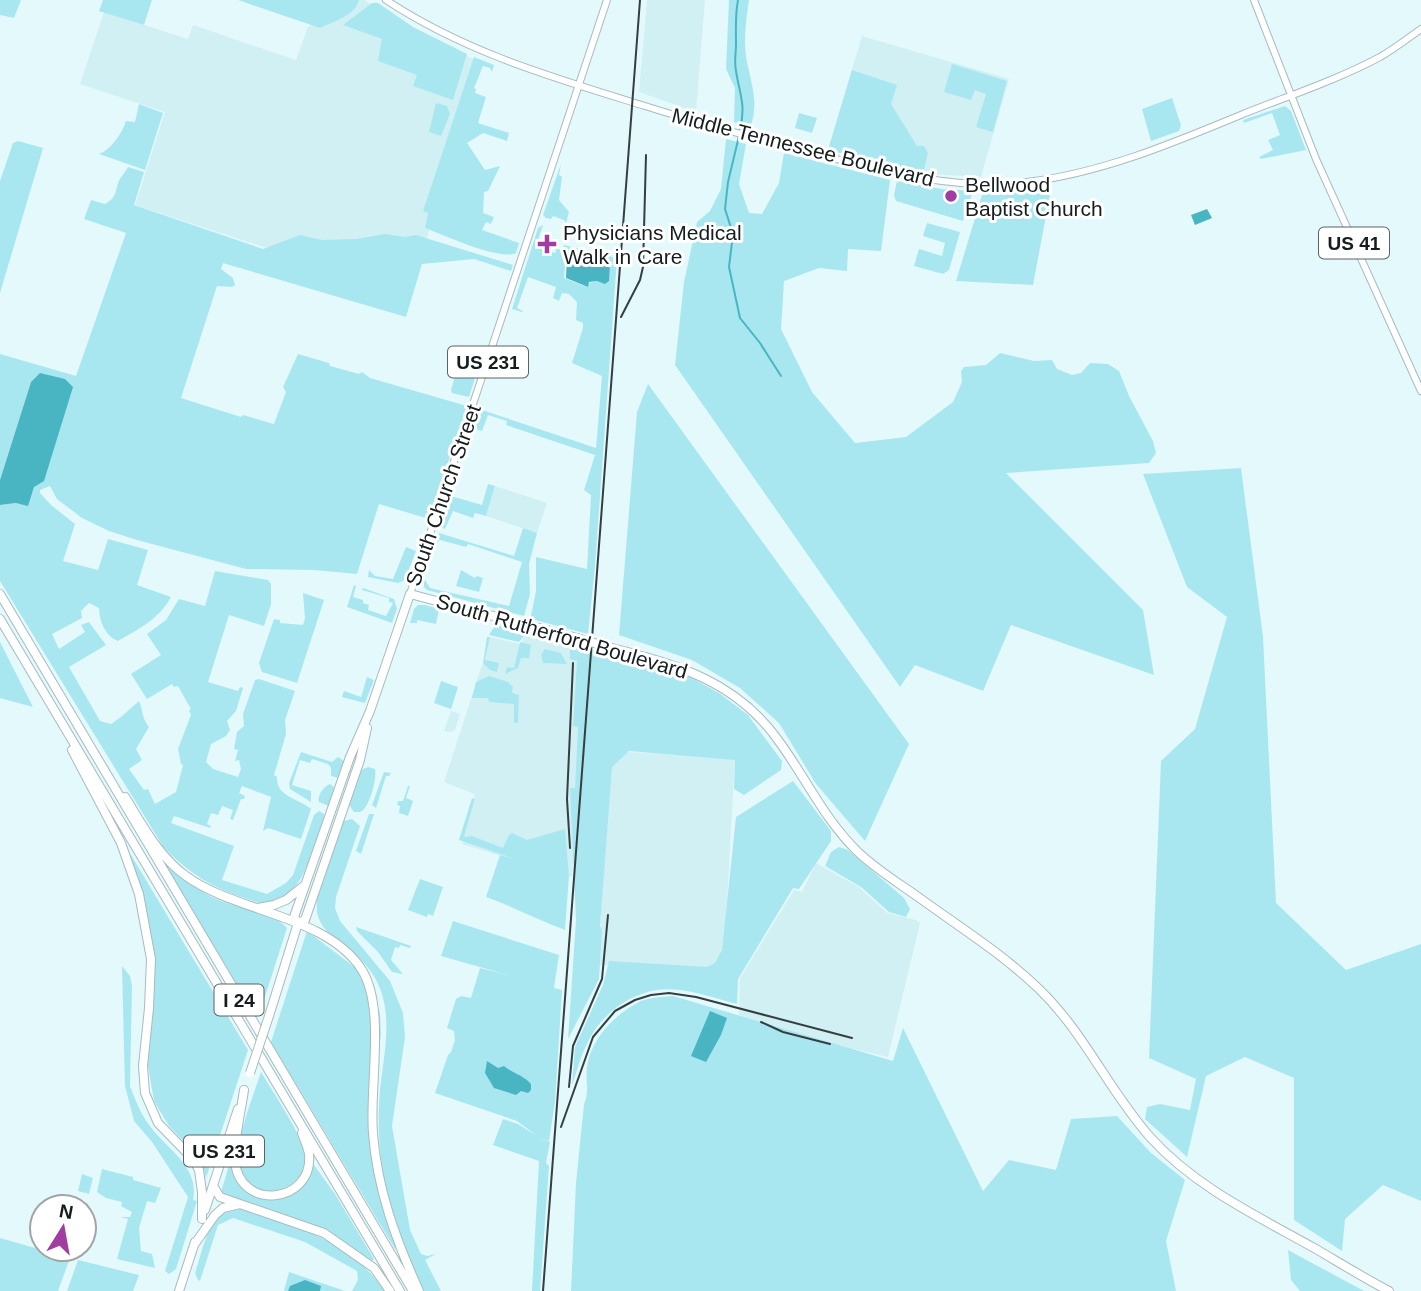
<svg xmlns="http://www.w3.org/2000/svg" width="1421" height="1291" font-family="Helvetica,sans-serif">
  <rect width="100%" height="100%" fill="#e4f9fc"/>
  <!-- built -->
  <path fill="#d1f0f4" d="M359,0H364L427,40L481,62L427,238L313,253L270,249L135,205L165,112L80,84L104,12L188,39L193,25L296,60L308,27Z
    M647,0H705L696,112L639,92Z
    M862,36L1009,79L981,177L929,174L828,150Z
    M495,486L547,503L537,533L486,516Z
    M525,632L587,649L572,877L462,844L475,800L474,794L444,782L483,662L498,663L485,661L490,637L520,644L514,668L508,667L515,670Z
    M451,711L460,714L455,730L451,732L444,731Z
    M610,751L735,758L724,956L706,971L598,965Z
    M816,863L859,887L887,913L916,920L920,923L888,1057L785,1033L739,1015L740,978L794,890L802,892Z"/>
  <!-- green -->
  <path fill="#a9e7f0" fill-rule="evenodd" d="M0,0H21L14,18L0,15Z
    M103,0H152L144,25L99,11Z
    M238,0H359C355,16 334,21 320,28Z
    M729,0H749C746,20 743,42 747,62C752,86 759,104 750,128L734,122L735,88L726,69Z
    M372,3H378L413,27L467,54L453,100L413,86L417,75L378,61L382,39L343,25Z
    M474,57L494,65L492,72L490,68L483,66L474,88L476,89L475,93L486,97L478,123L509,133L507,141L483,133L467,143L485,170L500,166L488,191L484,192L483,213L494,217L491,224L486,222L482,230L519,243L516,253C499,261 444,235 425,228L428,213L423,211Z
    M952,64L1007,81L993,132L976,127L986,94L975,90L971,100L944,92Z
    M852,70L897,85L891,104L917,146H924L928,153L924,169L918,171L828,150Z
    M1172,98L1181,125L1179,131L1151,141L1142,109Z
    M436,103L447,106L450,114L441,136L429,132Z
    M139,104L163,113L145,170L99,154C111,150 122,133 126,121L135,122Z
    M1285,106L1291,111L1306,150L1261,159L1259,157L1273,150L1268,140L1280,135L1272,113L1244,123L1243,120Z
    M799,113L817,118L812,133L795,128Z
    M726,139L746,144L739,184L749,213L762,214L779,183L784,153L890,180L881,251L848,249L847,271L819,268L784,281L781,329L812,392L855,443L906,437L953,402L962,382L961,371L964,367L986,365L1000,353L1034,361L1052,360L1057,369L1072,375L1081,373L1090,363L1108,364L1119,371L1129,396L1153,441L1156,453L1149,463L1006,473L1143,610L1154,675L1011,625L983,691L915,665L900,687L675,365L684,282L697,222L710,211L721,189Z
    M18,141L43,148L0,293V181L13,143Z
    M561,164L559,175L562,177L559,200L569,212L566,223L564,220L553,216L551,219L546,218L543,215Z
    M128,167L144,172L134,205L263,249L300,235L322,240L356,239L385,234L405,237L416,235L513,265L511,271L474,259L422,264L406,317L223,263L221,269L233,278L235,285L232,287L217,286L181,398L241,417L243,415L274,424L286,392L283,387L298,354L329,363L330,366L359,374L362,372L370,378L467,406L429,519L379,504L357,574L314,570L246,569L137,540L109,531L82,518L57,499L50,486L40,490V493L51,505L75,524L63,561L98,570L108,539L148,550L137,585L171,597C159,619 139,629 118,641C106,637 99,621 99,608L89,603L81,611L82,618L52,634L59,649L85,632L81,625L89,622L106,645L69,667L100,721L111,724L121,717L139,701C143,710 142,719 149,727L136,749L142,760L129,769L144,790L148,789L155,804L176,792L183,765L181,764L178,749L191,715L189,710L191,709L178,686L174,687L172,684L147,699L131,674L161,655L147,634L166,620L179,599L205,606L215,571L268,580L271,584V604L264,626L229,615L208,682L238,691L240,687L243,688L236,711L227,721L230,730L226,736L211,744L206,762L213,769L238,777L241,769L239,760L235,761L238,750L234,749L237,732L244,726L243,714L255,680L259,679L295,691L285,720L286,734L274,775L277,777C276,797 298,798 311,809L301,839L268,828L263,831L271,797L242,786L239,793L245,796L244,799H241L233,820L230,819L233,810L222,806L218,815L211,813L207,824L211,826L210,828L174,816L171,823L234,846L222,880L267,894L286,883L293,875L314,815L319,811L324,814C324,825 318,836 314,846C303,877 297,899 260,903C219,891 194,878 164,848L0,581V505L16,503L31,495L34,487L31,382L0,480V354L76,376L126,233L84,219L91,200L105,204C116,198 115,193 118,183C120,178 125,172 128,167Z
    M897,181L942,189L973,191L963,221L896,201L894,195Z
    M1052,184L1033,285L956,281L983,192L1020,190Z
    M927,223L960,232L949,270L943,274L914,266L919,249L942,256L945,243L923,236Z
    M543,225L536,246L555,253L557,247L562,252L564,245L617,258L595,566L588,634L531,619V616L536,591V557L587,569L591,495L584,490L595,455L506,425L507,421L488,415L482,431L473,428L479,409L596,448L602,376L572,363L583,328V323L576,320L577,302L569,294L562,293L559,301L553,298L556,287L528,277L517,308L523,311L522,312L512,309L538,228ZM566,253L590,256L610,263L597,281L589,283L587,287L564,278Z
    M467,348L483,353L469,397L452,393L451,390L462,350Z
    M648,384L909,744L865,841L816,784L779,723L740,688L692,660L619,635L637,412Z
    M1241,468L1263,637L1276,903L1346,970L1421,944V1201L1383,1185L1345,1219L1342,1251L1294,1220V1078L1245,1057L1206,1076L1187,1157L1145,1119L1147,1107L1160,1104L1190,1110L1196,1079L1149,1058L1161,761L1195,729L1227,617L1187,587L1143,474Z
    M488,484L495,486L486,516L475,513L473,518L453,511L445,529L441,527L451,496L482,505Z
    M523,528L537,533L529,564L530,594L524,616L427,590L424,587V578L430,588L509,606L522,562L468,544L466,547L440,540L435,545L439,533L514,556Z
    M406,547L416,551L405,580L398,583L368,577L369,570L375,576L393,579Z
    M461,570L475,578L477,576L483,578L479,592L456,586Z
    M354,585L356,586L353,597L363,600V603L369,605L368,610L386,616L393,603L389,602V598L362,590L363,588L394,599L397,609L392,623L347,607Z
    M303,593L324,600L297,683L262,672L259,663L274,619L280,620V623L303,625L305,618Z
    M418,605H425L439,609L436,624L417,620V623H410L414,609Z
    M502,625L690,677L719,693L748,715L782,761L781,770L744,795L734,789L735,760L629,751L612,767L600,926L602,930L599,979L568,1039L576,920L570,788H575L578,727L573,726L577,661L570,659V648L524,636L519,642L489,635L494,627Z
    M487,637H490L485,660L499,663L497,672L490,670L483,663Z
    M0,642L33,707L0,698Z
    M520,642L531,645L529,658H521L518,668L505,674L507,667L514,668Z
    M545,649L561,653L567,664L543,663L541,655Z
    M489,676L508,682L513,687L512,693L519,695L518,723H514V704L489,702L488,698H472L476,682Z
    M367,677L374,680L365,703L342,697L344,691L361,697Z
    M441,681L458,687L451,709L434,703Z
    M301,752L332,762L338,757L344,761L338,778L331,776V768L328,764L312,759L310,763L300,760L292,785L311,791V802L290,789L289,783Z
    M368,767L375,769C377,778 371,801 364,809C361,813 359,812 354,812L349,805L361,770Z
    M384,772L391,773L389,776H386L376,808L372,805Z
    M793,781L831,831V841L799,889L793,888L738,979L737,1004C713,998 683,986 657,990C626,995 600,1016 587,1044C580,1057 577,1072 572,1085L575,1047L603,985L609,961L707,967L715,963L722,950L736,817Z
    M330,784L335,788L329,806L319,802C317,795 324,786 330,784Z
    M408,786H410L406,798L413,801L408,816L399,813L400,806L397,805L398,801H403Z
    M472,798L475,799L464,837L472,836L503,848L509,835L512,833L527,840L565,829L569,876L565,930C538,920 514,907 486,897L500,855L515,859L459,840Z
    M369,814H374L361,854L356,851Z
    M352,819L360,826L336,897L335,908L340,921L390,981L403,1013L405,1037L392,1126L410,1230L421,1254L427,1256L436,1254L425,1260L441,1291H423C395,1232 376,1172 379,1106C380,1069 393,1031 382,994C377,978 368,966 356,955C341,942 321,933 317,912C314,889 334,847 341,825L344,821Z
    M839,847L848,850L904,898L910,909L906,917L889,912L861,887L825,866L831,852Z
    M158,854C177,873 196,891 221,901C239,908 276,914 287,928L262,1006L253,1011Z
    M129,855H131L248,1050L206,1178L201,1160L169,1126L154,1101L148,1066L153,990Z
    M420,879L443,887L433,916L428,914L427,917L408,910Z
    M453,921L559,955L554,988L562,990L555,1102L549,1141L538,1137L550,1142L546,1163L549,1166L540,1291H532L539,1161L493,1145L503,1119L518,1124L537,1136L517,1121L435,1093L448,1055L451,1052L455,1040L454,1031L447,1028L456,999L461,996L471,998L480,968L508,975L441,956Z
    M356,927L411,946L410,948L400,945L399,948L395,947L391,960L403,974L392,972L378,952L357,931Z
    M307,931L361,972L375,997L380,1014L381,1034L372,1104V1133L397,1247L395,1249L271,1042Z
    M122,966L130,976L132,986L130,1086C135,1099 141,1115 150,1126C166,1149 200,1166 193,1200L197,1201L176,1269L169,1274L165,1271L188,1197L152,1142L134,1121L132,1113L125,1086Z
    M673,996L893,1061L903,1028L983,1191L1009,1160L1056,1170L1071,1119L1117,1116L1151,1153L1185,1180L1166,1241L1176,1291H571L576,1183L584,1104C590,1091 585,1081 587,1067C591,1038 616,1013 641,1001C651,997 662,997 673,996Z
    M261,1072C272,1091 304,1137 306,1157C309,1198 246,1206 239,1165C235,1139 253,1097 261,1072Z
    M311,1161L335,1194L374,1259L371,1262C328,1225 277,1213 225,1196L221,1192L230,1162L258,1197C288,1201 306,1192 311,1161Z
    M102,1169L133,1177V1180L161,1188L155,1203L147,1201L139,1228L141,1251L152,1254L155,1268L117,1259L128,1219L120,1217H130L132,1212L121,1206L122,1202L106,1198L97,1192Z
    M82,1174L93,1178L89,1194L78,1191Z
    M243,1208C298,1227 350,1241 385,1291H352L358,1280L357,1271L305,1242L233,1218L218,1225L200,1281L198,1280L195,1273C202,1254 207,1220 226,1210C231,1208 237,1208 243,1208Z
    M0,1238L70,1258L58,1291H0Z
    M1288,1250L1364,1291H1300L1291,1280Z
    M78,1260L139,1275L133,1291H67Z
    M289,1272L345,1291H284Z"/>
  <!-- water -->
  <path fill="#49b5c3" d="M1207,209L1212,218L1195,225L1191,215Z
    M567,255L587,256L610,263L609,281L605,284L597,281L589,282L588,287L566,278Z
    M40,373L65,379L73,387L44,481L34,487L28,506L16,503L0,505V480L31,382Z
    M710,1011L727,1018L721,1035L706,1062L691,1056Z
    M487,1061L498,1068L504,1066C512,1073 525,1076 531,1084V1090L528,1093L521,1091L516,1095L494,1088L485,1073Z
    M305,1280L321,1286L320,1291H288L290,1286Z"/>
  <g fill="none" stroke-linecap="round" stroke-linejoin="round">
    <!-- stream -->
    <path stroke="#49b5c3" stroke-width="2" d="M738,0C735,15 736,28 736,44C736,53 734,62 736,71C740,96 746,104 740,130
      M739,136L728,182L725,209L733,234L729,267L740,318L760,343L781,376"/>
    <defs>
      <path id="major" d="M386,0C466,53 555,78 645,106C702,124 758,139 816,154C885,171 955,191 1027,182C1102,173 1173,143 1243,114C1288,96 1337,80 1380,57C1394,49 1408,38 1421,29
        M1254,0L1316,159L1421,391
        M410,594L607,0"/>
      <path id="highway" d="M0,594L413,1291
        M0,619L400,1291
        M612,648C678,665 736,681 778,740C806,778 824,819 858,852C877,870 900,884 921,899C961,928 1004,955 1039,989C1084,1032 1109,1091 1150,1137C1195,1187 1257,1216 1316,1249C1340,1263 1364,1278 1389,1291
        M72,750L121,843L139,894L151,959L149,1008L143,1066L145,1093L158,1123L193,1159L199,1170L202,1192V1219
        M125,797C142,824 159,857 186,876C237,913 327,915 362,970C386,1009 369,1087 373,1133C377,1189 396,1240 419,1291
        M258,908L274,905L286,900L305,885
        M298,923L294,917L350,757L370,711L410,594L577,638
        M298,923L305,920L360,760L367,728
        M269,1016L298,923
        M244,1090C241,1112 234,1138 235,1160C238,1212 314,1204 309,1154C308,1147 304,1139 302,1133
        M213,1186L220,1197L240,1204
        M205,1210L238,1109
        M194,1245L215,1215L223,1208L240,1204L324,1233L374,1268L390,1291
        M179,1291L195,1242"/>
    </defs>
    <!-- major casing -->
    <use href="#major" stroke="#a7bbbe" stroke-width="8"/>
    <!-- highway casing -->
    <use href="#highway" stroke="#a7bbbe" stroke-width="10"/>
    <!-- major -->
    <use href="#major" stroke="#fff" stroke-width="6"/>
    <!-- highway -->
    <use href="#highway" stroke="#fff" stroke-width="8"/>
    <!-- rail -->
    <path stroke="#353f40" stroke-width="2" d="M621,317L640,280L643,267L646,155
      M570,848L567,799L573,663
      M761,1022L783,1032L830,1044
      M569,1087L573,1046L602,979L608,915
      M561,1127L593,1037L615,1011L635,1000L651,995L669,993L696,997L852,1038
      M543,1291L640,0"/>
    <defs>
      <path id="highway-bridge" d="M577,638L612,648
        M250,1073L269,1016"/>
    </defs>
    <!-- highway-bridge casing -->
    <use href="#highway-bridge" stroke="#a7bbbe" stroke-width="10" stroke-linecap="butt"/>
    <!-- highway-bridge -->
    <use href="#highway-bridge" stroke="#fff" stroke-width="8"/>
  </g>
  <!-- markers -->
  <g fill="#a13ca0" stroke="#fff" stroke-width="2.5">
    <circle cx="951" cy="196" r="7"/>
    <path d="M543.5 233.5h7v7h7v7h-7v7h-7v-7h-7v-7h7z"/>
  </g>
  <g text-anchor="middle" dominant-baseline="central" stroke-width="6" stroke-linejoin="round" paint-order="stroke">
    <!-- shield labels -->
    <g fill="#fff" stroke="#5c6162" stroke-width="2">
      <rect x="1319" y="227.5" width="70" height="31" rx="5"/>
      <rect x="448" y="346.5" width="80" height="31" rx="5"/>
      <rect x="214.5" y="984.5" width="49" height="31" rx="5"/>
      <rect x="184" y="1135.5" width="80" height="31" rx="5"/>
    </g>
    <g font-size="19" font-weight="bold" fill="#161d1e">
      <text x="1354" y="243">US 41</text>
      <text x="488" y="362">US 231</text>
      <text x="239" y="1000">I 24</text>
      <text x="224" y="1151">US 231</text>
    </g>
    <!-- street labels -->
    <g font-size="21" fill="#161d1e" stroke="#fff">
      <text transform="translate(803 147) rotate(14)">Middle Tennessee Boulevard</text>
      <text transform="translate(443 495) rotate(-71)">South Church Street</text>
      <text transform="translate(562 636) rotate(16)">South Rutherford Boulevard</text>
    </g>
    <!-- poi labels -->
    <g font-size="21" fill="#161d1e" stroke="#fff" text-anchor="start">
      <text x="965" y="184">Bellwood<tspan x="965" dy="24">Baptist Church</tspan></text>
      <text x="563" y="232">Physicians Medical<tspan x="563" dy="24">Walk in Care</tspan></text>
    </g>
  </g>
  <!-- north arrow -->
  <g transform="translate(63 1228) rotate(11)"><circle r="33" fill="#ffffff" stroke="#a2a5a5" stroke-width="2"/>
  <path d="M0-5L12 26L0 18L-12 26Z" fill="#a13ca0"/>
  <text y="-10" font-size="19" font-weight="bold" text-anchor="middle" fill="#161d1e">N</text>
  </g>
</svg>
